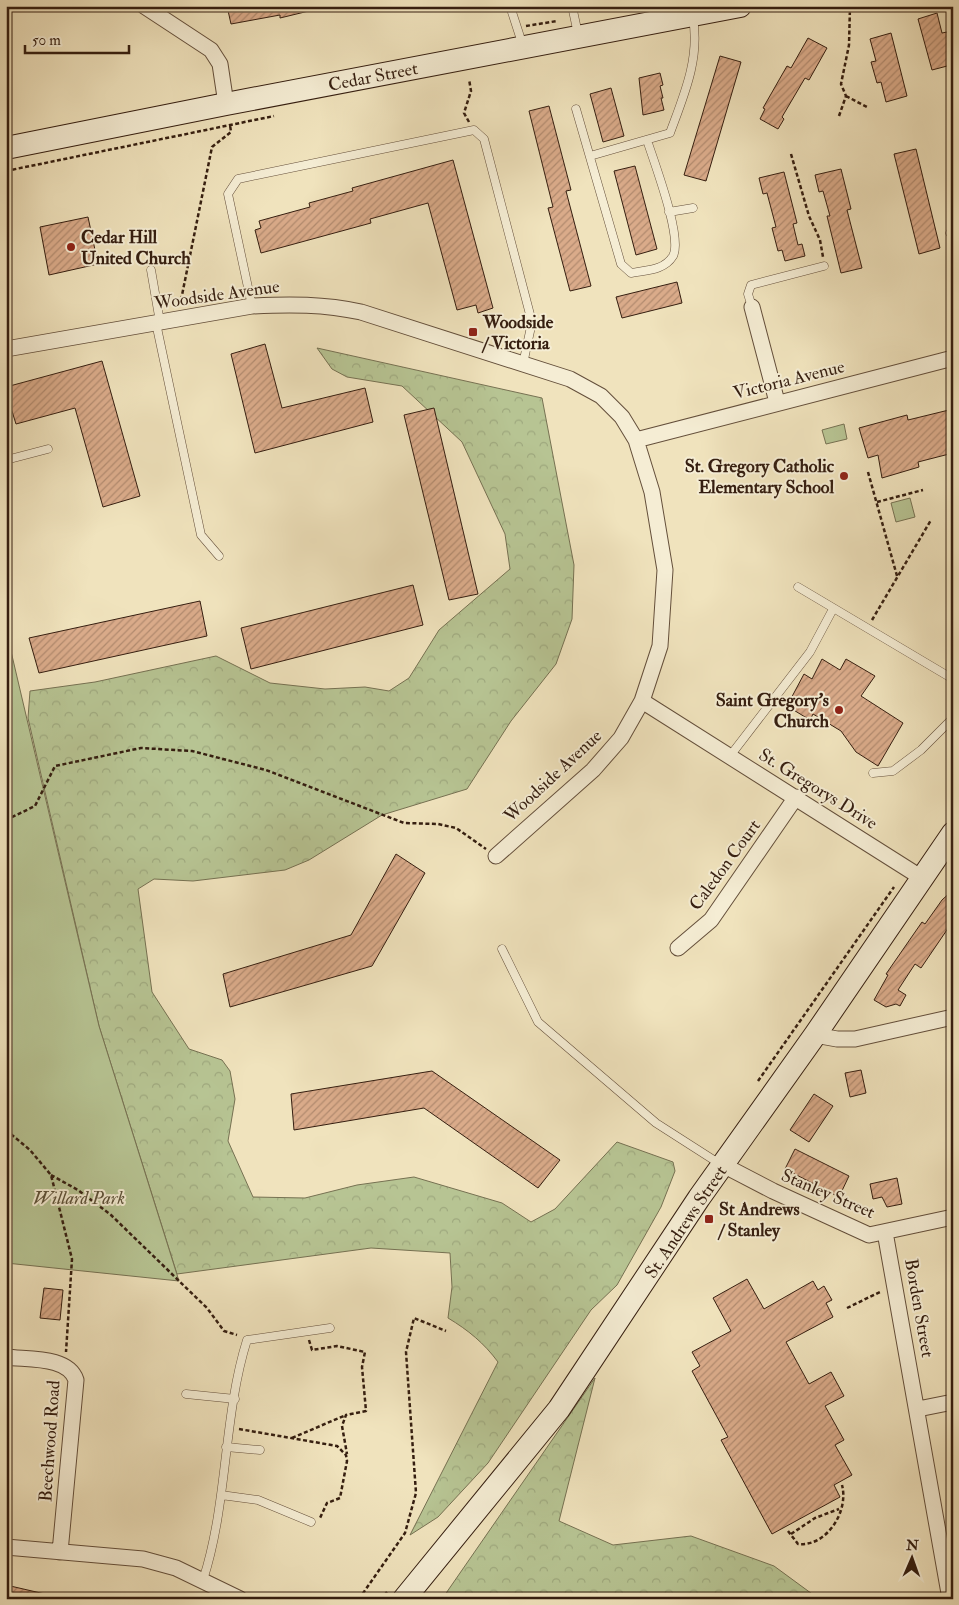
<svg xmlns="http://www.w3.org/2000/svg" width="959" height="1605" font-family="'IM FELL Double Pica',serif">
  <defs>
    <pattern id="forest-crowns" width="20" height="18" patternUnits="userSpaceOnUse" patternTransform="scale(1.25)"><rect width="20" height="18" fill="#b7c493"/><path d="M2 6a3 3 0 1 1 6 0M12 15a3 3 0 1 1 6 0" fill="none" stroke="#9ea87e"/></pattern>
    <pattern id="building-hatch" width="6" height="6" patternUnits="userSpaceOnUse" patternTransform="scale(1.25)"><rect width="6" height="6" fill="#daab8a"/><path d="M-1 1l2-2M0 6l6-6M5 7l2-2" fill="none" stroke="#b28b6f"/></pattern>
  </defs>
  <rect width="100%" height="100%" fill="#f0e3bd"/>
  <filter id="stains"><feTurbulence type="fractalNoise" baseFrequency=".004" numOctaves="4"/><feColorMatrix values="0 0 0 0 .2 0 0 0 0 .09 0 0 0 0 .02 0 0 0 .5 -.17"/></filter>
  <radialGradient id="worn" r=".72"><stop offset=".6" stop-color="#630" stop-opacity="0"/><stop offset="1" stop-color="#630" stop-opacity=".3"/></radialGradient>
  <!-- forest -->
  <path fill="url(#forest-crowns)" stroke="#767152" d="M317,348L542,398L574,565L572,619L556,664L511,721L467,789L382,815L309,860L285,870L193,881L154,879L138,889L152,992L189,1049L222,1060L230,1071L235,1099L228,1141L253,1197L305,1198L357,1185L414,1177L502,1203L531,1222L555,1209L617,1142L673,1162L675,1171L661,1207L617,1285L591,1310L488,1463L438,1517L410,1535L498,1362C484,1343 468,1330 448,1318L452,1287L450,1253L371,1248L177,1274L99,1026L28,718L30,691L95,682L216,656L270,683L325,689L365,687L389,691L409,678L439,630L510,569L505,534L462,442L402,386L347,377L332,369Z
    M595,1378L559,1521L613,1545L691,1536L774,1566L819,1599H442Z"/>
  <!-- park -->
  <path fill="#b7c493" stroke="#767152" d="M844,424L847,439L826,444L822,430Z
    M910,498L915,517L896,522L891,503Z
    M6,630L99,1026L179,1281L6,1263Z"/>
  <!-- building -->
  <path fill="url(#building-hatch)" stroke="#351e10" d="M227,6H313V10L280,18V15L231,24Z
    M937,13L942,33L947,32L952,52L948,53L951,65L932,70L918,19Z
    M891,33L907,96L886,102L881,82L877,83L871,62L876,61L870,39Z
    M808,38L827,48L809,80L805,78L782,117L784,119L778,129L760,119L765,109L763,108L787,66L791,68Z
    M720,56L741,62L706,181L684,175Z
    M660,73L663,85L660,86L663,98H661L664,110L643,115L639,78Z
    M611,88L624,136L603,142L590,94Z
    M549,106L571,190L566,191L591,286L570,291L548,208L553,207L529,111Z
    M916,149L940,248L919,254L894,154Z
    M453,160L493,308L478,313L476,305L457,310L428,203L370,219L371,223L261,253L255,230L261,228L259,221L310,207L309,203L353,191L352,188Z
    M635,166L657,249L636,255L614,171Z
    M841,169L851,209L847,210L862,268L841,273L827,216H830L823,191L819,192L815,175Z
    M784,172L797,223L793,224L798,245L802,244L805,256L785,261L782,250L778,251L772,228L776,227L767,193L763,194L759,178Z
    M88,217L98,264L49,275L40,227Z
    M677,282L682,303L622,318L616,297Z
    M265,344L282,408L365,388L373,422L255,453L231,354Z
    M102,361L140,496L103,507L75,408L16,424L6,392V387Z
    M434,408L478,594L449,600L404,415Z
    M953,409V453L918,462L919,467L882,478L878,455L868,458L859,428L907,415L908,420Z
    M413,585L423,625L251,669L241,628Z
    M200,601L207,636L39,673L29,638Z
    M822,659L840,670L846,659L875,676L861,696L903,723L878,766L856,752L841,731L813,714L810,720L787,706L804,674L812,679Z
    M396,854L425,873L372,966L230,1007L223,974L351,935Z
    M953,890V921L921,968L915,964L898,990L906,995L900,1006L896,1004L886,1007L874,1000L888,975L886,974L922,922L925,924L942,900Z
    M861,1070L866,1093L850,1097L845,1073Z
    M432,1071L560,1160L538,1188L424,1108L294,1130L291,1094Z
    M814,1094L833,1106L809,1142L790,1130Z
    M795,1149L849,1176L839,1197L785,1169Z
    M897,1178L902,1204L887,1207L882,1197L873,1199L870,1184Z
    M747,1279L764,1309L813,1281L818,1290L824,1286L832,1300L826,1303L833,1317L786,1342L809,1384L831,1372L844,1396L825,1406L844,1440L835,1445L852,1475L834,1485L840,1497L772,1534L721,1440L728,1437L692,1371L700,1366L692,1352L731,1331L713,1298Z
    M44,1288L63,1290L60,1320L40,1318Z
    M6,1585L45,1594L44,1599H6Z"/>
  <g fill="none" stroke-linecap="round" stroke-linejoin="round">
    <defs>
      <path id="service" d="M510,6L523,46
        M572,6L578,34
        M576,109L621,264L631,273C645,270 664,271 673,256C683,238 654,162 647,140
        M590,156L670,133C684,95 700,59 693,18
        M669,212L693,208
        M950,233L953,232
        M151,270L160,322
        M252,306L228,194L238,179L474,130L484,139L532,322L523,364
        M752,307L748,294L751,285L824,266
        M156,323L201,535L219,556
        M6,460L48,449
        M798,587L953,679
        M730,756L810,652L833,609
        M873,773L893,771L921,750L953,718
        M502,949L538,1022L656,1123L720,1164
        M186,1394L235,1399
        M226,1447L260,1450
        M221,1495L258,1500L311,1522
        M203,1580C228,1504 223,1416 247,1340L330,1328"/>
      <path id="minor" d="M144,6L211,50L220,64L226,104
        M752,307L777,402
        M6,349L252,306C290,304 324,304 361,312L570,379L601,396L622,417L636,440L652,492L665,570L660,646L642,701L621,738L593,770L496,856
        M636,440L953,358
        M642,701L922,878
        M678,948L711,920L796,797
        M815,1035L837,1039H855L953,1017
        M723,1165L773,1191L869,1235L953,1217
        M885,1232L950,1599
        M6,1357C28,1360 68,1356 76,1380L60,1552
        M918,1409L953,1402
        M6,1547L143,1559L176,1568L240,1599"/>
      <path id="secondary" d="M6,148L226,104L740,6
        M404,1599L559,1409L699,1198L815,1035L953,833"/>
    </defs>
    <!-- service casing -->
    <use href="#service" stroke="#644f3b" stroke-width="9"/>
    <!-- minor casing -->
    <use href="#minor" stroke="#644f3b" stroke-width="17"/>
    <!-- secondary casing -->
    <use href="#secondary" stroke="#351e10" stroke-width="24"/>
    <!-- path -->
    <path stroke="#351e10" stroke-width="2.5" stroke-dasharray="4 2.5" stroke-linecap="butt" d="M526,26L557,21
      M846,96L867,107
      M839,116L846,96L841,84L849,45L850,6
      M469,122L464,113L471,91L469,79
      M791,154L809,216L820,240L823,257
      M6,171L274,116
      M181,300L212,147L231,132L230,125
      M868,472L897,576
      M877,502L923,490
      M872,620L931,520
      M6,820L35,806L55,766L141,748L192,751L266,770L404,823L438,824L456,828L486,849
      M758,1081L894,887
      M6,1130L30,1150L51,1175L72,1259L66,1352
      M51,1175L78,1190L111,1215L207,1308L224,1331L237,1335
      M847,1308L882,1291
      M309,1340L312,1350L337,1346L365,1352L362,1367L366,1411L346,1415L342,1426L347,1454
      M239,1429L337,1446L346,1455L347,1461L340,1498L327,1503L320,1518
      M292,1438L346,1415
      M788,1531L798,1544C827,1547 849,1511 842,1485
      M791,1534L815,1518L839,1509
      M359,1599L405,1533L416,1493L406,1352L414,1318L446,1331
      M381,1599L387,1592"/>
    <!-- service -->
    <use href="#service" stroke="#f5edd4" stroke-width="8"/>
    <!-- minor -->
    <use href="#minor" stroke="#f5edd4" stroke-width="15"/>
    <!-- secondary -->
    <use href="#secondary" stroke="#f5edd4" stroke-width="22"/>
  </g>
  <!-- markers -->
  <g fill="#8f2418" stroke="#f5edd4" stroke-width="2">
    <circle cx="71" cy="247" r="5"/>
    <rect x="468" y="327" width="10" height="10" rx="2.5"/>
    <circle cx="844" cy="476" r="5"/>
    <circle cx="839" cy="710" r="5"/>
    <rect x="704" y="1214" width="10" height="10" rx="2.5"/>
  </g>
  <g text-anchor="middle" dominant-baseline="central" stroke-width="4" stroke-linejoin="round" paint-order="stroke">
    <!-- street labels -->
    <g font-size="18" fill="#351e10" stroke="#f5edd4">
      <text transform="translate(373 77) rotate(-11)">Cedar Street</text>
      <text transform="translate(217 295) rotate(-8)">Woodside Avenue</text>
      <text transform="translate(789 380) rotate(-14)">Victoria Avenue</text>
      <text transform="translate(553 776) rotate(-43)">Woodside Avenue</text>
      <text transform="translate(818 789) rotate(32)">St. Gregorys Drive</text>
      <text transform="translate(725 865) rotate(-54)">Caledon Court</text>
      <text transform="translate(828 1194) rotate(23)">Stanley Street</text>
      <text transform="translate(686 1222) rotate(-56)">St. Andrews Street</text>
      <text transform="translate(919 1308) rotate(80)">Borden Street</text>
      <text transform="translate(50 1441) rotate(-86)">Beechwood Road</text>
    </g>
    <!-- poi labels -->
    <g font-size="18" font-weight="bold" fill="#351e10" stroke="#f5edd4" text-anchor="start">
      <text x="81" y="237">Cedar Hill<tspan x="81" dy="21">United Church</tspan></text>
      <text x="483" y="322">Woodside<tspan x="483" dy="21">/ Victoria</tspan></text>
      <text x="834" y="466" text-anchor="end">St. Gregory Catholic<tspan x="834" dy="21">Elementary School</tspan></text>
      <text x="829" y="700" text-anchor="end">Saint Gregory's<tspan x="829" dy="21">Church</tspan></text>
      <text x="719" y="1209">St Andrews<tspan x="719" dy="21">/ Stanley</tspan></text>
    </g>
    <!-- park labels -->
    <g font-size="18" font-style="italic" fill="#5c5037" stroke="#f5edd4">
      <text x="79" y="1198">Willard Park</text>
    </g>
  </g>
  <!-- margin -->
  <rect width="959" height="1605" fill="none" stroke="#f0e3bd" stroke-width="25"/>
  <rect x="8" y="8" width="944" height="1590" fill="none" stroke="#351e10" stroke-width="2.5"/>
  <rect x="12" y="12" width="934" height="1580" fill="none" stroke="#351e10"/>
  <!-- north arrow -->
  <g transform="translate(912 1558) rotate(2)" stroke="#f5edd4" stroke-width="4" paint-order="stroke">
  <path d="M0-4L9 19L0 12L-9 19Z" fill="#351e10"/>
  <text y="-8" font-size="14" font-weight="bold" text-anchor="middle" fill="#351e10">N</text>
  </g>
  <!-- scale -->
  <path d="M25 45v8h104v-8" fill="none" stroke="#351e10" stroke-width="2.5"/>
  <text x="32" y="45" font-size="15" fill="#351e10" stroke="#f5edd4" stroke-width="4" paint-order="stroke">50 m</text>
  <rect width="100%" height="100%" filter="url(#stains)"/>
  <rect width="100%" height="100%" fill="url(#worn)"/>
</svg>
